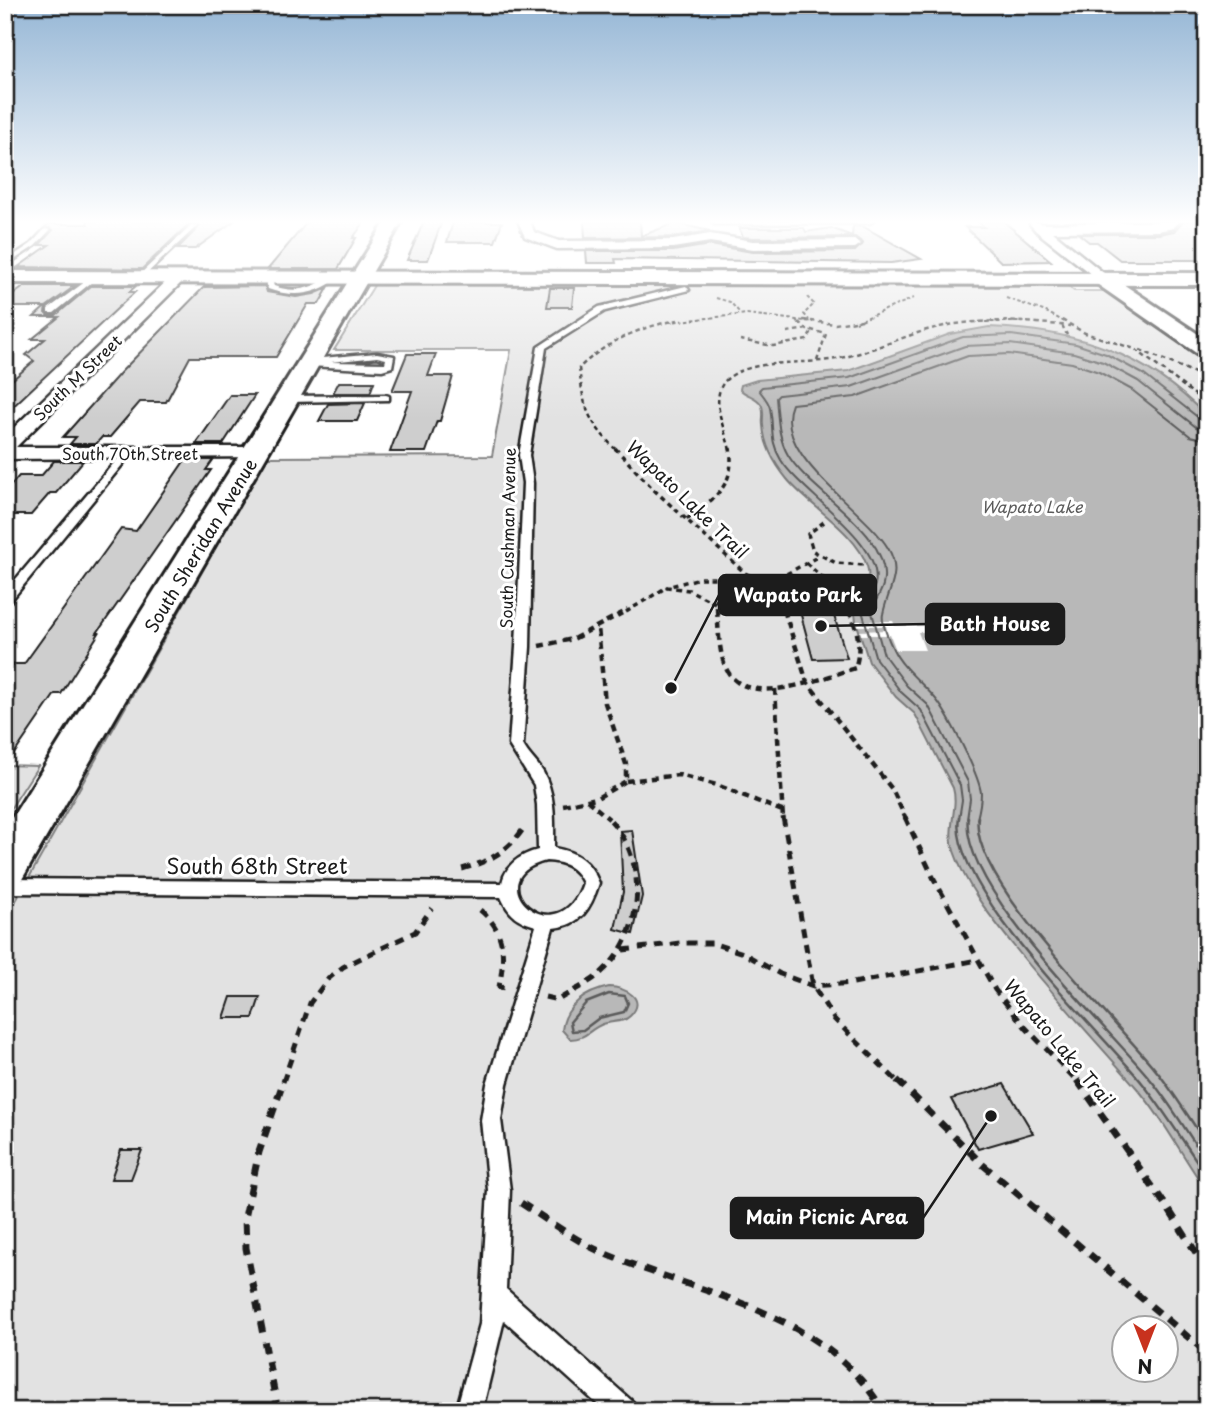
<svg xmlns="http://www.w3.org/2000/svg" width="1212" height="1416" font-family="'Playpen Sans',sans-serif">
  <rect width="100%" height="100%" fill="#fff"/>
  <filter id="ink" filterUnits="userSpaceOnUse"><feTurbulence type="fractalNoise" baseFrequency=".0143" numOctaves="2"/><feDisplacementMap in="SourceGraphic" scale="14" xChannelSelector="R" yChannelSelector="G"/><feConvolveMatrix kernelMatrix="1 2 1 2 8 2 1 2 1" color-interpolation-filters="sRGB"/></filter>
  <g filter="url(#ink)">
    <!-- green -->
    <path fill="#e2e2e2" stroke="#7f7f7f" stroke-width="2" fill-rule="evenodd" d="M375,284L1066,285L1074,291H1107L1207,359V1411H5V920L267,457L492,456L511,350H334ZM1124,1328H1166V1370H1124Z
      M5,765L38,766L5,817Z"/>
    <!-- water -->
    <path fill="#b8b8b8" stroke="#7a7a7a" stroke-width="2" d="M989,327C1076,330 1145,352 1207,417V1186L1198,1178C1178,1148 1159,1113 1135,1086C1094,1039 1052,994 1013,945C990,916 966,886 954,851C946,829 959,808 953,788L915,714L896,697L869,662L856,621L854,605C863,593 872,581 867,566C857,533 808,505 787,479C774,463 764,446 763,425C762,418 765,411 761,404C756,396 746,396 740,389L741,385L757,380L848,371L950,334Z
      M609,987C625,987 648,999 630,1016C623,1023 612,1021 603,1024C589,1029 587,1039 570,1039L562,1030C565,1005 586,992 609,987Z"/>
    <!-- pier -->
    <path fill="#fff" d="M956,606H965L977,631L918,632L925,650H896L890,635H861L860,631L887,630L886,626H858L856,621H893L895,626H965Z"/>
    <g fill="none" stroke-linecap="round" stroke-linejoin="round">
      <!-- shore-far1 -->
      <path stroke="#5a5a5a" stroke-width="2" d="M959,819L962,800L960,785L921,710L901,692L876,659L861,607C865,600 873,592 875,584C885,543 801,493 781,460C769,440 774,428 770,408C769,402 763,395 759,390L762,387L849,378L963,337L1011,335L1076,344L1106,354L1143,374L1200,419L1207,421
        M967,819L970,799L968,782L928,705L907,686L884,655L871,609C875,602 881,593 883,585C895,534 811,494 788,455C778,438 778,417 776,398L779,395L851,387L965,346L1010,344L1074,353L1103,362L1138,381L1196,427L1207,430
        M977,819C979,811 981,801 981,793C979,775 947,711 934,697C921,682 902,668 893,649C889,641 881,622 883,614C888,589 903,573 888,548C864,508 771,455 792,404L855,397L968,356L1009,354L1072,363L1099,372L1132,390L1190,436L1207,440"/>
      <!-- shore -->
      <path stroke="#5a5a5a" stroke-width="2.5" d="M959,817C947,887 1099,1029 1143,1084C1166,1113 1186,1146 1207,1176
        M968,817C958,886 1106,1025 1150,1079C1171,1104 1188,1134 1207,1162
        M978,817C968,881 1119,1022 1159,1074C1176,1096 1191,1121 1207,1144
        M609,994L625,996L628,1003L624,1012L599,1018L583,1030L572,1031L570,1022L586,1003Z"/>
    </g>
    <!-- building -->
    <path fill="#cecece" stroke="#1c1c1c" stroke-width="2" d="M87,221H234L195,249H177L200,226L190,223L142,269L18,267L49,245H39L53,230L46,226L50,224H88Z
      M308,221H365L353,238H356L338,269H268Z
      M424,221H442L428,260H407Z
      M584,221H640L641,236L675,223L710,231L673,237L585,238Z
      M977,221H1003L1051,261L1001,262L965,227H984Z
      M1183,221H1207V260H1120L1097,242H1089L1079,234H1159L1174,231Z
      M453,222H502L495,242H447Z
      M853,226L864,227L921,259L891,263L615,259L616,263H587L586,251H673L710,245L753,252L855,251L863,243L855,237L753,238L743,237L739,228H804L806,232L831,228L852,236Z
      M25,286H75L46,307L45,313L48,316L56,315L91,286H136L129,292H135L5,414V386L34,361L26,355L45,339H32L59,317H34L45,307H5V301Z
      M265,286L267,292L296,297L314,294L328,288L319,304H308L276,357H190L166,402H140L110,437H102L96,444H70L76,437H63L121,372L204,287Z
      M550,288H574L572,307H547Z
      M407,354H436L428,376H453L440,421H437L426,452H390L412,391H392Z
      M339,382H374L370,393H333Z
      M230,395H255L223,444H196Z
      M365,403L357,421H319L328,404Z
      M185,460H213L206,470H211L97,633H99L61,694H55L5,767V677L14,664H24L121,529L136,531Z
      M54,461H83L56,493H50L31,515H5V492L19,476H41Z
      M795,593H827L847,658L813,659Z
      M632,830L642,896L633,934L615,929L623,892L620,831Z
      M231,997H260L253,1018H224Z
      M1004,1084L1033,1133L978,1149L951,1099Z
      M121,1150H142L131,1179H111Z"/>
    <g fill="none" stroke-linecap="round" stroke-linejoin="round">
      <defs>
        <path id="lane" d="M712,221H873L870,223L714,224Z
          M192,225L197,226L142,278H138V276Z
          M45,229L50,230L35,246L5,266V261L31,244Z
          M336,275L338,278C317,295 294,298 268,289L265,277L270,276L274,286C299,295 314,286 336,275Z
          M93,276L98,277L54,313H48V309Z
          M686,286L689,290L605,311L546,348L529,455L533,483L530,647L523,745C528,755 537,762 543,772C556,795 554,822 554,848C577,852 590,861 599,883C591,908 582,925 553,928L507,1084L501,1120L510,1190L506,1289L633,1402L637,1411H605L504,1320L482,1411H456L480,1324L488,1190L481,1120L487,1084L536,926C518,921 509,915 501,897L5,893V879L502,883C506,864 520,855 538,850L537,805L534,785L509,745L516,647L523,483L519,455L538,347L599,307ZM546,861C563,862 575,866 583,883C558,958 473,879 546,861Z
          M377,353L394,356L392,367L382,370L309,366L305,363L311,359ZM377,357L386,359L385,363L331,362Z
          M386,395L389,396V400L287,402L283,399L287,396Z
          M124,451L132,453L9,603L5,604V592Z"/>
        <path id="street" d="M518,221H530L534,232L559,241L673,240L710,234L753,241L855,240L861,244L855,248L753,249L710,242L673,248L557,249L525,237Z
          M1032,221L1044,224L1180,221L1173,228L1158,231L1053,232L1106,275L1108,278L1101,282L1036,231L1030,224Z
          M179,273L184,274V280L16,447H255L265,453L262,457L5,459V436L174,274Z"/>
        <path id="secondary" d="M386,221H402L21,881L5,886V829Z
          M1101,272L1108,274L1207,340V357L1199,355L1094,282L1091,278L1094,274Z"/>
        <path id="primary" d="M5,271L1207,273V285L5,283Z"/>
      </defs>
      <!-- lane casing -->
      <use href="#lane" stroke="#1c1c1c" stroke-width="5"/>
      <!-- street casing -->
      <use href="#street" stroke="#1c1c1c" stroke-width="5"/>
      <!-- secondary casing -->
      <use href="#secondary" stroke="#1c1c1c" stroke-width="6"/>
      <!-- primary casing -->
      <use href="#primary" stroke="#1c1c1c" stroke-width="6"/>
      <!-- path-far5 -->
      <path stroke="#1c1c1c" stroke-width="2" stroke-dasharray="3.5 2.5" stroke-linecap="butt" d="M807,297L814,304L804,314L809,320
        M716,298L730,302L740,313
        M1006,298L1046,312L1065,322
        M796,320L798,322
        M669,322L747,314L813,322
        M856,322L914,298
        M973,322H1028"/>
      <!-- path-far4 -->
      <path stroke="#1c1c1c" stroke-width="2.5" stroke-dasharray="4.5 3.5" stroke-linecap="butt" d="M803,320L835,324L862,320
        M1062,320L1085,333L1135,349L1207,404
        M1062,325L1067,335
        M787,332L808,329L826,334L817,361
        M740,340L773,346L807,340L811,333L796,320
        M1140,350L1207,378
        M616,450C587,419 584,410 579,368C607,341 640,327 678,320
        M730,450C725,429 708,396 727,379C751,358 805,365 836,359C867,353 896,339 927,330C974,317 1022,321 1070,326"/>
      <!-- path-far3 -->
      <path stroke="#1c1c1c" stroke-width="3.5" stroke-dasharray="5 4.5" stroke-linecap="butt" d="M615,448L653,489L745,573L778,591L785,612
        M687,519C714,498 736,486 730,448
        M824,522L808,534L813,551L836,563L863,565
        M806,563L834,588L832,595
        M770,583L819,556
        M778,591C807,590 831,585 849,612
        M715,603L689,590L667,587L700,578H736
        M626,612L667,587
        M717,612C713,586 726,580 750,578"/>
      <!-- path-far2 -->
      <path stroke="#1c1c1c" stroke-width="4.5" stroke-dasharray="7 5" stroke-linecap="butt" d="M717,610C719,629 718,659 730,675C754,707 825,677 855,668C862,648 858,628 848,610
        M784,610L807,682L892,789L906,819
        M539,646L573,639L628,610
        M775,689L783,819
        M626,781L679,775L717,785L782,811
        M587,800L609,819
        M563,805L597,798L626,781V764L605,703L598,627"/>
      <!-- path-far1 -->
      <path stroke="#1c1c1c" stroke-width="5" stroke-dasharray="9 7" stroke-linecap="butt" d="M783,817L813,986L834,1019L898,1082
        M905,817L933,877L995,990L1026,1028L1078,1082
        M462,869C489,862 510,850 525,826
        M480,910C506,931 505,956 499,987L506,988
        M623,950L680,943H712L743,953L780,974L813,986L853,983L978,960
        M545,997L558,1000C573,990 591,983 604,970C645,931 649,857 607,817
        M283,1082L310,1003L328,979L343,967L415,932L432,908"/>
      <!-- path -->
      <path stroke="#1c1c1c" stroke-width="7" stroke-dasharray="11 9" stroke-linecap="butt" d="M897,1080L982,1164L1207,1353
        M1077,1080L1169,1210L1207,1270
        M521,1203C549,1221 577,1242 608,1255C693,1291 793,1306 858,1377C868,1387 876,1400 884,1411
        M278,1411L246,1248L245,1217L259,1152L284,1080"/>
      <!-- lane -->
      <use href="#lane" fill="#fff" fill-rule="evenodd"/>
      <!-- street -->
      <use href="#street" fill="#fff" fill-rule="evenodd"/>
      <!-- secondary -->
      <use href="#secondary" fill="#fff" fill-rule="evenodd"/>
      <!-- primary -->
      <use href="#primary" fill="#fff" fill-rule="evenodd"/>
    </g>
  </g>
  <!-- sky -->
  <linearGradient id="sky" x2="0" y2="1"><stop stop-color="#95b6d5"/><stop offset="0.53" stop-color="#fff"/><stop offset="1" stop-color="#fff" stop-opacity="0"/></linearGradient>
  <rect width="1212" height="419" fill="url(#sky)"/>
  <g text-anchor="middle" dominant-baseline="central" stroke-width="6" stroke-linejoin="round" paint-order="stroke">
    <!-- far-street labels -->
    <g font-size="16" fill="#1c1c1c" stroke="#fff">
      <text transform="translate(77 377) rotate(-44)">South M Street</text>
      <text x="130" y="453">South 70th Street</text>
      <text transform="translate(507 538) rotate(-89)">South Cushman Avenue</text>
    </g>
    <!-- far-water labels -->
    <g font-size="16" font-style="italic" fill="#5a5a5a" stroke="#fff">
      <text x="1032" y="506">Wapato Lake</text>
    </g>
    <!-- street labels -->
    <g font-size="18" fill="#1c1c1c" stroke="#fff">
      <text transform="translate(688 499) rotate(44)">Wapato Lake Trail</text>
      <text transform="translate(200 545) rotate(-59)">South Sheridan Avenue</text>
      <text transform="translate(1060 1043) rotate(50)">Wapato Lake Trail</text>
    </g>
    <!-- near-street labels -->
    <g font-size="21" fill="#1c1c1c" stroke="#fff">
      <text x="257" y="865">South 68th Street</text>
    </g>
  </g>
  <!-- callouts -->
  <path fill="none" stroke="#1c1c1c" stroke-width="2.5" d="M671 688L719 595M821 626L926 624M991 1116L923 1218"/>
  <g fill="#1c1c1c" stroke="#fff" stroke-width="2.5">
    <circle cx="671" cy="688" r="7"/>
    <circle cx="821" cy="626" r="7"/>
    <circle cx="991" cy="1116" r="7"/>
  </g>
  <g fill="#1c1c1c" stroke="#1c1c1c" stroke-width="2.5">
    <rect x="719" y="575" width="157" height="40" rx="7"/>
    <rect x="926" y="604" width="138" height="40" rx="7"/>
    <rect x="731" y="1198" width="192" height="40" rx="7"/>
  </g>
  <g font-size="19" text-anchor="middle" font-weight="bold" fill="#fff">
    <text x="798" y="602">Wapato Park</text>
    <text x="995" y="631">Bath House</text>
    <text x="827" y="1224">Main Picnic Area</text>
  </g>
  <!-- margin -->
  <rect width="1212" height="1416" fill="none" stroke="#fff" stroke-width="28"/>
  <rect x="14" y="14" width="1184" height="1388" fill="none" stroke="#1c1c1c" stroke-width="2.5" filter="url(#ink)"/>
  <!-- north arrow -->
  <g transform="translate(1145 1349) rotate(180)"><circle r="33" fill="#ffffff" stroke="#a4a4a4" stroke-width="2"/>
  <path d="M0-5L12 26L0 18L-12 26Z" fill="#c8321e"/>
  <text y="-10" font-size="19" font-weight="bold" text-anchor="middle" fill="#1c1c1c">N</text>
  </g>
</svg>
